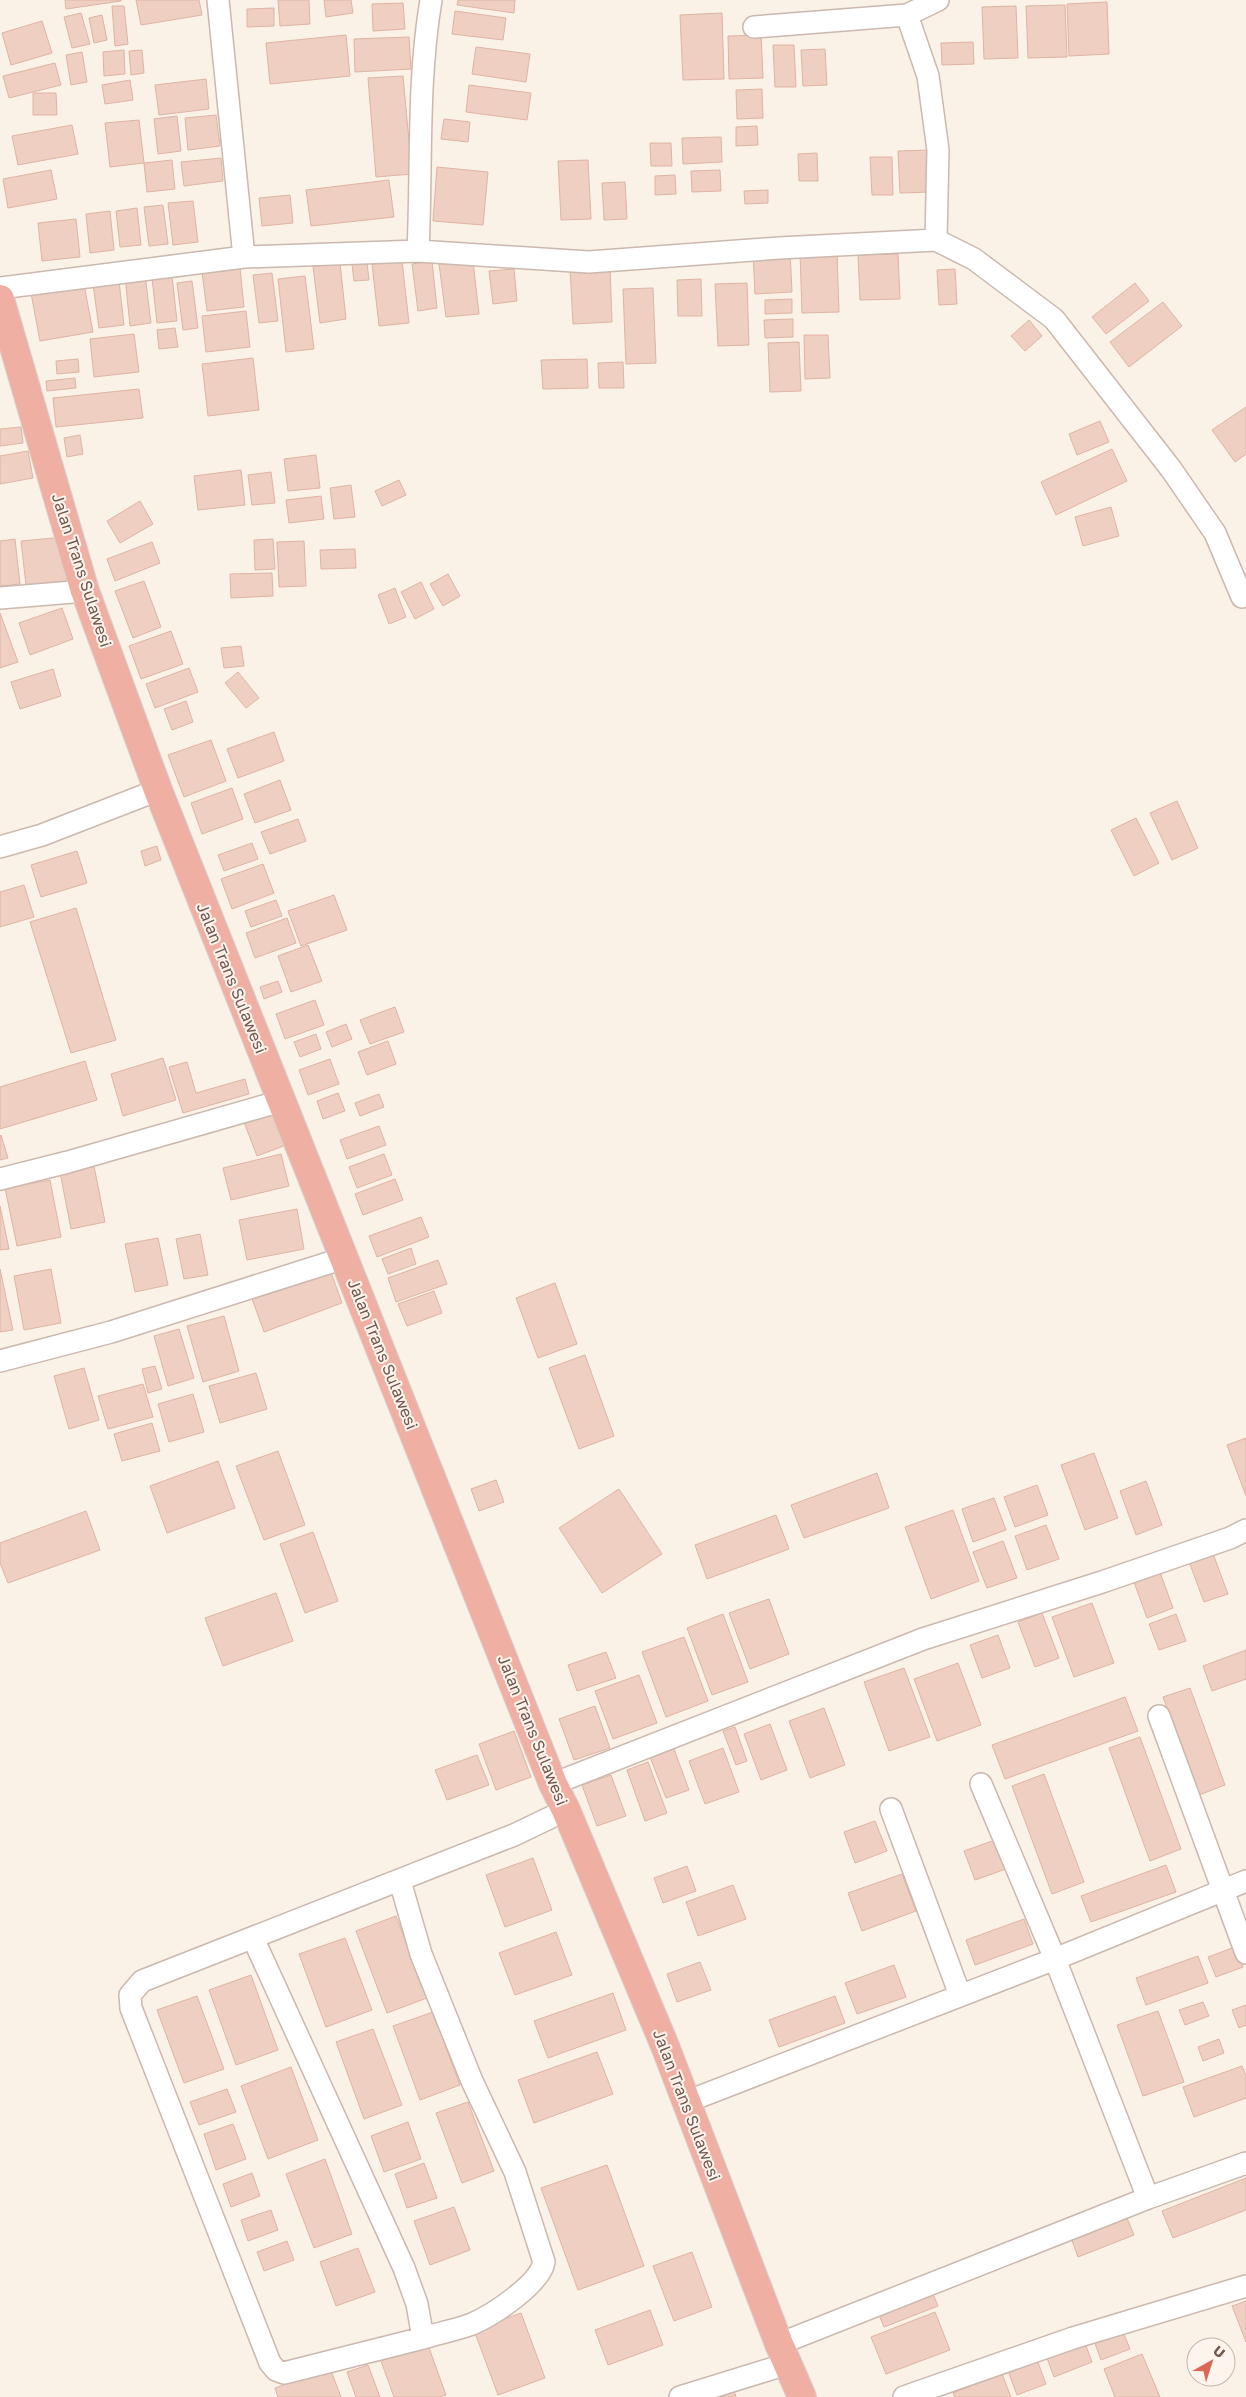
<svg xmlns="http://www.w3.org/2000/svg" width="1246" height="2397" font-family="'Golos Text',sans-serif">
  <rect width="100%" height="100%" fill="#faf1e7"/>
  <!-- building -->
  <path fill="#eecfc1" stroke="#dfb4a3" d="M65,0H121V1L66,9Z
    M136,0H199L202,15L141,25Z
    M278,0H309L310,24L280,26Z
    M324,0H351L353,13L326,17Z
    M458,0H515L514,13L457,5Z
    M1107,2L1109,54L1069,56L1067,4Z
    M403,3L405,29L373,31L372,4Z
    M1065,5L1067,57L1028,58L1026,6Z
    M112,6H124L128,44L115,46Z
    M1016,6L1018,58L984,59L982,7Z
    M274,8V26L247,27V9Z
    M455,11L506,18L503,40L452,34Z
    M81,13L90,44L72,48L64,17Z
    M722,13L724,79L683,80L680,15Z
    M102,15L107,40L94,43L89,18Z
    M42,21L52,53L11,65L2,33Z
    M346,35L350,76L270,84L266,43Z
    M761,35L763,78L729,79L728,36Z
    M409,37L411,69L355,72L354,39Z
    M973,42L974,64L942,65L941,43Z
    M773,45H794L796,87H775Z
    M476,47L530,54L526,82L472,74Z
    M825,49L827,85L803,86L801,50Z
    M124,50L125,74L104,76L103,52Z
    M142,50L144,73L131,75L129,51Z
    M82,52L87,82L71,85L66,55Z
    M55,63L61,85L9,98L3,76Z
    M403,76L412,174L376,177L368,78Z
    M206,79L209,109L159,115L155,85Z
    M130,80L133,100L105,104L102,85Z
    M469,85L531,93L527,120L466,112Z
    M762,89L763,118L737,119L736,90Z
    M33,93H56L57,115H33Z
    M216,115L220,146L188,150L185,118Z
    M177,116L181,151L158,154L154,119Z
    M444,119L470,122L468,142L441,139Z
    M139,120L144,163L110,167L105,123Z
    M72,125L78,154L18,165L12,136Z
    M757,126L758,145L736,146V127Z
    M721,137L722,162L683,164L682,138Z
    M650,143H671L672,166H651Z
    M929,150L931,192L900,193L898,151Z
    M817,153L818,181H799L798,154Z
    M870,157H892L893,195H872Z
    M221,158L223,181L184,186L181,162Z
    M172,160L175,189L147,192L144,163Z
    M588,160L591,219L561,220L558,161Z
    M437,167L488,172L483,225L433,221Z
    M51,170L57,199L8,208L3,179Z
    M720,170L721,191L692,192L691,171Z
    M675,175L676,194L655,195V176Z
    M389,180L394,217L311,226L306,190Z
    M625,182L627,219L604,220L602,183Z
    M768,190V203L745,204L744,191Z
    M290,195L293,223L262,226L259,198Z
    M193,201L198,242L173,245L168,203Z
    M163,205L168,244L149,246L144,207Z
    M137,208L141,245L120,247L116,211Z
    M110,211L114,250L90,253L86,214Z
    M76,219L80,257L42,261L38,223Z
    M790,251L792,292L755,294L753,252Z
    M837,252L839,312L802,313L800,253Z
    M366,254L369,280L354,281L351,256Z
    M898,254L900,299L860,300L858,255Z
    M402,261L409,323L379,326L372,264Z
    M432,261L437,308L418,311L412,264Z
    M473,261L479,314L446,317L439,264Z
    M340,263L346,319L320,323L313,266Z
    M610,267L612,322L573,324L570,268Z
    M240,268L244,307L207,311L202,272Z
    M514,269L517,301L493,304L489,271Z
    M955,269L957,304L939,305L937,270Z
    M272,273L278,321L259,323L253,275Z
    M145,275L151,323L130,326L125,277Z
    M172,276L177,321L157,323L152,278Z
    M305,276L314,349L286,352L278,279Z
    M83,279L93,332L40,341L30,288Z
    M701,279L702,316H678L677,280Z
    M119,281L124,325L99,328L93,284Z
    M192,281L198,328L183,330L177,283Z
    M747,283L749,345L718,346L715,284Z
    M1135,283L1149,301L1106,334L1092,317Z
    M653,288L656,363L626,364L623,289Z
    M792,299V313L765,314V300Z
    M1163,302L1182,326L1129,367L1110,342Z
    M246,311L250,347L206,352L202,316Z
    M793,319V337L765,338L764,320Z
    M1029,320L1042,336L1025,351L1011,336Z
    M175,328L178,347L159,349L157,330Z
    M134,334L139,372L94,377L90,339Z
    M804,335H828L830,378L805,379Z
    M799,342L801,391L770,392L768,343Z
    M253,358L259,410L208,416L202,364Z
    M78,359L79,372L57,374L56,361Z
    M587,359L588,388L543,389L541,360Z
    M623,362L624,388H599L598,363Z
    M75,378L76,388L47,391L46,381Z
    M139,389L143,418L56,427L53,398Z
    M1246,407V454L1235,462L1212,430Z
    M1100,421L1109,442L1077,455L1069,434Z
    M21,427L23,443L0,446V429Z
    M80,435L83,454L67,457L64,438Z
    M1112,449L1127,481L1056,515L1041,482Z
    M28,451L33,478L0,484V456Z
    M316,455L320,488L288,491L284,459Z
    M241,470L245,505L198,510L194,476Z
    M271,472L275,503L252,505L248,475Z
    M399,480L406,495L382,506L375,491Z
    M351,485L355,517L334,519L330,488Z
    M321,496L324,519L289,523L286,500Z
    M140,501L153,524L120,543L107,521Z
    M1111,507L1119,536L1083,546L1075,517Z
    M64,537L69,581L26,585L21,541Z
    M15,539L20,584L0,586V541Z
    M273,539L275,569L255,570L254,540Z
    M304,541L306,586L279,587L277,542Z
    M152,542L160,563L115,581L107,559Z
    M355,549L356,568L321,569L320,550Z
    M272,573L273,596L231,598L230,574Z
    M448,574L460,596L443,606L430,584Z
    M144,581L161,627L133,638L115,591Z
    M421,582L434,609L415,619L401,592Z
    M395,588L406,617L389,624L378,595Z
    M62,608L73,639L30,655L19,623Z
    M0,613L18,662L0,668Z
    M171,631L183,664L141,679L129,646Z
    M241,646L244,666L224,668L221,648Z
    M189,668L198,692L155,708L146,684Z
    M53,669L61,696L20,709L11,682Z
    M238,672L259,698L246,708L225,683Z
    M186,701L193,722L172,730L164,709Z
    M274,732L284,761L238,778L227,749Z
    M211,740L226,781L184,797L168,755Z
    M280,780L291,810L255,823L244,794Z
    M232,788L243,819L202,834L191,803Z
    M1177,801L1198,848L1172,860L1150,813Z
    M1136,818L1159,863L1134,876L1111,830Z
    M298,819L306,841L270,854L261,832Z
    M252,843L258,859L224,871L218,855Z
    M157,846L161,860L145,866L141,851Z
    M77,851L87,883L41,897L31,865Z
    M263,864L274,893L232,909L221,879Z
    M24,885L34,917L0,927V892Z
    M334,895L347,930L301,946L288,911Z
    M276,900L282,916L251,927L245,911Z
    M76,908L116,1040L71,1053L30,922Z
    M287,918L296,943L255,958L246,933Z
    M308,945L322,981L291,992L278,956Z
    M278,981L282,992L264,999L260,987Z
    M315,1000L324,1025L285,1039L276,1014Z
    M395,1007L404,1032L370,1044L360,1020Z
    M346,1024L352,1039L332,1047L326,1032Z
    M316,1034L321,1049L300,1057L294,1042Z
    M388,1041L396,1064L367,1075L358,1052Z
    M163,1058L176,1100L123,1116L111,1074Z
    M330,1059L339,1084L308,1095L299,1070Z
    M85,1061L97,1100L0,1129V1087Z
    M187,1062L196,1093L245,1079L249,1094L183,1113L169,1067Z
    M338,1093L345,1111L323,1119L317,1101Z
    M379,1094L384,1107L360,1116L355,1103Z
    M273,1111L286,1145L257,1156L244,1122Z
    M379,1126L386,1145L347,1159L340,1140Z
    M1,1135L8,1158L0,1160V1136Z
    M281,1154L289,1186L231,1200L223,1168Z
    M384,1154L392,1175L357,1188L349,1167Z
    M94,1166L105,1222L71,1229L60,1172Z
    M395,1179L403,1200L363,1215L355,1194Z
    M50,1180L61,1237L17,1246L5,1188Z
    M0,1206L9,1249L0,1250Z
    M297,1209L304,1249L247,1260L239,1220Z
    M421,1217L429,1237L377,1257L369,1236Z
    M200,1234L208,1275L184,1279L176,1239Z
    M158,1238L168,1285L135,1292L125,1244Z
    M411,1248L416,1264L388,1274L382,1259Z
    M438,1260L447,1284L396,1302L388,1278Z
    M329,1267L342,1303L264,1332L251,1296Z
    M0,1269L13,1330L0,1332Z
    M51,1269L61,1323L24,1330L14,1276Z
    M555,1283L577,1344L538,1358L516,1298Z
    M434,1291L442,1313L407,1326L398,1304Z
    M224,1316L239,1371L203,1382L187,1326Z
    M179,1329L194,1378L168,1386L154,1336Z
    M585,1355L614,1436L579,1449L549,1368Z
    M155,1366L162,1389L148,1393L142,1369Z
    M84,1368L99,1420L69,1429L54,1376Z
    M256,1373L267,1409L220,1423L209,1386Z
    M143,1384L153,1417L108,1429L98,1396Z
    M193,1394L204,1432L169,1442L158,1404Z
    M152,1423L160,1451L122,1461L114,1434Z
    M1246,1438V1496L1227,1445Z
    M278,1451L305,1525L264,1540L236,1466Z
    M1094,1453L1118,1518L1085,1530L1061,1465Z
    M218,1461L235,1508L167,1533L150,1486Z
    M877,1473L889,1508L804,1538L791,1505Z
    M496,1480L504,1502L479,1511L471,1489Z
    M1146,1481L1162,1525L1136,1535L1120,1491Z
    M1037,1485L1048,1515L1015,1527L1004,1497Z
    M619,1489L662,1554L602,1593L559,1528Z
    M994,1498L1006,1530L973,1542L962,1509Z
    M953,1510L979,1581L931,1599L905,1527Z
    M86,1511L100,1550L8,1583L0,1563V1543Z
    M776,1515L789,1549L707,1579L695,1545Z
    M1046,1525L1059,1559L1027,1570L1015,1536Z
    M313,1532L338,1601L305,1613L280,1544Z
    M1003,1541L1017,1578L987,1588L973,1552Z
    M1212,1551L1228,1594L1204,1602L1188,1559Z
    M1160,1572L1173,1608L1147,1618L1134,1582Z
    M276,1593L293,1641L223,1666L205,1618Z
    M769,1599L789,1654L750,1669L729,1613Z
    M1092,1603L1114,1663L1074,1677L1052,1617Z
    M1042,1613L1059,1658L1035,1667L1018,1622Z
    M723,1614L748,1682L712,1695L687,1628Z
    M1176,1614L1186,1641L1159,1650L1149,1624Z
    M998,1635L1010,1668L982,1678L970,1645Z
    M684,1637L708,1701L666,1717L642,1652Z
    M1246,1650V1679L1212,1691L1203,1666Z
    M606,1652L616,1678L577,1691L568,1665Z
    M958,1663L981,1725L937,1741L914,1679Z
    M904,1668L930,1737L889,1751L864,1682Z
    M639,1675L657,1723L613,1739L595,1691Z
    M1190,1688L1225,1785L1199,1795L1163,1697Z
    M1125,1697L1138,1731L1005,1779L992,1745Z
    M595,1706L610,1748L574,1760L559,1719Z
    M824,1708L845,1765L810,1778L789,1721Z
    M770,1724L787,1770L761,1780L744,1734Z
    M735,1727L747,1761L736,1765L723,1731Z
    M514,1731L531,1777L496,1790L479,1744Z
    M1140,1737L1181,1849L1150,1861L1109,1748Z
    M723,1748L739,1792L705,1804L689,1761Z
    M674,1749L689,1790L666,1798L650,1757Z
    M477,1755L489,1785L447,1800L435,1770Z
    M648,1762L667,1813L645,1821L627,1770Z
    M1044,1774L1084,1882L1052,1894L1012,1786Z
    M611,1775L626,1816L597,1826L582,1785Z
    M875,1821L887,1851L855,1863L844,1832Z
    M995,1840L1006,1869L975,1880L964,1851Z
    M533,1858L552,1910L505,1927L486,1875Z
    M1166,1865L1176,1892L1091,1922L1081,1896Z
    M687,1866L696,1891L663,1903L654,1878Z
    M902,1874L916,1911L862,1931L848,1893Z
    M733,1885L746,1919L698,1936L686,1902Z
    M396,1916L427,1998L387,2013L356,1931Z
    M1024,1919L1033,1944L975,1965L966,1940Z
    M556,1932L572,1975L515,1995L499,1953Z
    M345,1938L372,2010L326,2027L299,1954Z
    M1235,1947L1243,1967L1216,1977L1208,1957Z
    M1198,1956L1208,1983L1146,2005L1136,1978Z
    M700,1962L711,1990L677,2002L667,1974Z
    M894,1965L906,1997L857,2014L845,1983Z
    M251,1975L278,2050L236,2065L209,1990Z
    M613,1993L626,2030L548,2058L534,2021Z
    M197,1996L224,2069L184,2083L157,2010Z
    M835,1996L845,2023L779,2047L769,2020Z
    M1203,2002L1209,2016L1185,2025L1179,2010Z
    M1246,2005V2025L1239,2028L1232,2010Z
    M1158,2011L1184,2082L1143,2096L1117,2025Z
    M433,2012L460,2085L420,2100L393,2026Z
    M373,2029L402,2105L364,2119L336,2042Z
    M1219,2039L1224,2053L1203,2061L1198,2047Z
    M597,2052L613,2094L534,2123L518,2080Z
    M1242,2066L1246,2076V2098L1194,2117L1183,2087Z
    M291,2067L318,2140L268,2159L241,2086Z
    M227,2089L236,2112L199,2125L190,2102Z
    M468,2102L494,2171L462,2183L436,2113Z
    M408,2122L421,2159L384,2172L371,2136Z
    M233,2124L246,2159L216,2170L204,2134Z
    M325,2159L352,2234L314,2248L286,2174Z
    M424,2163L437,2198L407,2208L395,2174Z
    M607,2165L644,2266L578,2290L541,2188Z
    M252,2173L260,2196L231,2207L223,2184Z
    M1246,2178V2210L1173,2238L1162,2211Z
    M454,2207L470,2250L430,2265L414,2221Z
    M271,2210L278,2230L248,2241L241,2220Z
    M1124,2211L1134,2235L1078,2257L1069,2232Z
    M287,2241L294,2260L264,2271L257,2252Z
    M358,2248L375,2292L336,2306L320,2262Z
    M692,2252L712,2307L674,2321L653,2266Z
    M931,2289L938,2306L884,2327L877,2310Z
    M1246,2301V2342L1232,2306Z
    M650,2310L663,2345L608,2365L595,2330Z
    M935,2312L950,2350L886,2374L871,2337Z
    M521,2313L545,2378L498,2395L474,2330Z
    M1121,2327L1130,2349L1101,2360L1093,2338Z
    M1085,2343L1092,2362L1054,2377L1047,2358Z
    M428,2345L446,2395L439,2397H394L381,2361Z
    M1142,2354L1160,2397H1115L1104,2369Z
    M1037,2360L1046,2384L1017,2395L1008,2371Z
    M368,2365L380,2397H356L347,2372Z
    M330,2368L341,2397H278L275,2388Z
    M1002,2374L1011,2397H955L953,2393Z
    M734,2391L736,2397H716Z"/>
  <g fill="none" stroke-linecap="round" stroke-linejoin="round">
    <defs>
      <path id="minor" d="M218,0L244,257
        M907,15L928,76L938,150L936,240
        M754,27L907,15L938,0
        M418,251C422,167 417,83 431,0
        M0,288L244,257L418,251L589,262L779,248L936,240L974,259L1054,319L1171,469L1215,533L1242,597
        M0,598L85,591
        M0,847L42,835L158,790
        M0,1179L68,1162L281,1101
        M0,1361L111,1332L344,1258
        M1159,1716L1246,1953
        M553,1784L923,1639L1102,1582L1230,1538L1246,1530
        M981,1784L1055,1959L1148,2198
        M891,1809L960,1995
        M400,1881L421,1954L472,2081L515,2172L544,2262C540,2284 493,2315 472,2324C456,2330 439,2333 423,2338
        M253,1938L404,2268L417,2304L423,2338L284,2373L276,2370L270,2363L131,2008L130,1995L142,1981L514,1835L566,1810
        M686,2102L1055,1959L1246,1881
        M779,2344L1148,2198L1246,2163
        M680,2397L787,2364
        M904,2397L1073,2338L1246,2286"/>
      <path id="highway" d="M0,299L85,591L158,790L553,1784L566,1810L665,2046L779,2344L802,2397"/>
    </defs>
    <!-- minor casing -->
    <use href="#minor" stroke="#cbb8ae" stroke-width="24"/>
    <!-- highway casing -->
    <use href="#highway" stroke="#d8d0cd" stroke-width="30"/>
    <!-- minor -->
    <use href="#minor" stroke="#fff" stroke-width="21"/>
    <!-- highway -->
    <use href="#highway" stroke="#efb0a3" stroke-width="28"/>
  </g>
  <g text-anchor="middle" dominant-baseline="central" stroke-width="4" stroke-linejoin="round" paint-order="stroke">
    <!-- street labels -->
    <g font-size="16" fill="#72574d" stroke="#fdf5ed">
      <text transform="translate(82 570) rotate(72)">Jalan Trans Sulawesi</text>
      <text transform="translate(232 978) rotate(68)">Jalan Trans Sulawesi</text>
      <text transform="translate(383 1354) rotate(68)">Jalan Trans Sulawesi</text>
      <text transform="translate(533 1730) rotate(68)">Jalan Trans Sulawesi</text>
      <text transform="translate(687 2105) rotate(69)">Jalan Trans Sulawesi</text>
    </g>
  </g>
  <!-- north arrow -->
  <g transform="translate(1211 2362) rotate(39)"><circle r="24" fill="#fdf5ed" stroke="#c5b6ad"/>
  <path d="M0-4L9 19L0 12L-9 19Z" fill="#da6857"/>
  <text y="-8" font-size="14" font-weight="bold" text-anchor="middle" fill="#72574d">U</text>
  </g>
</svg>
